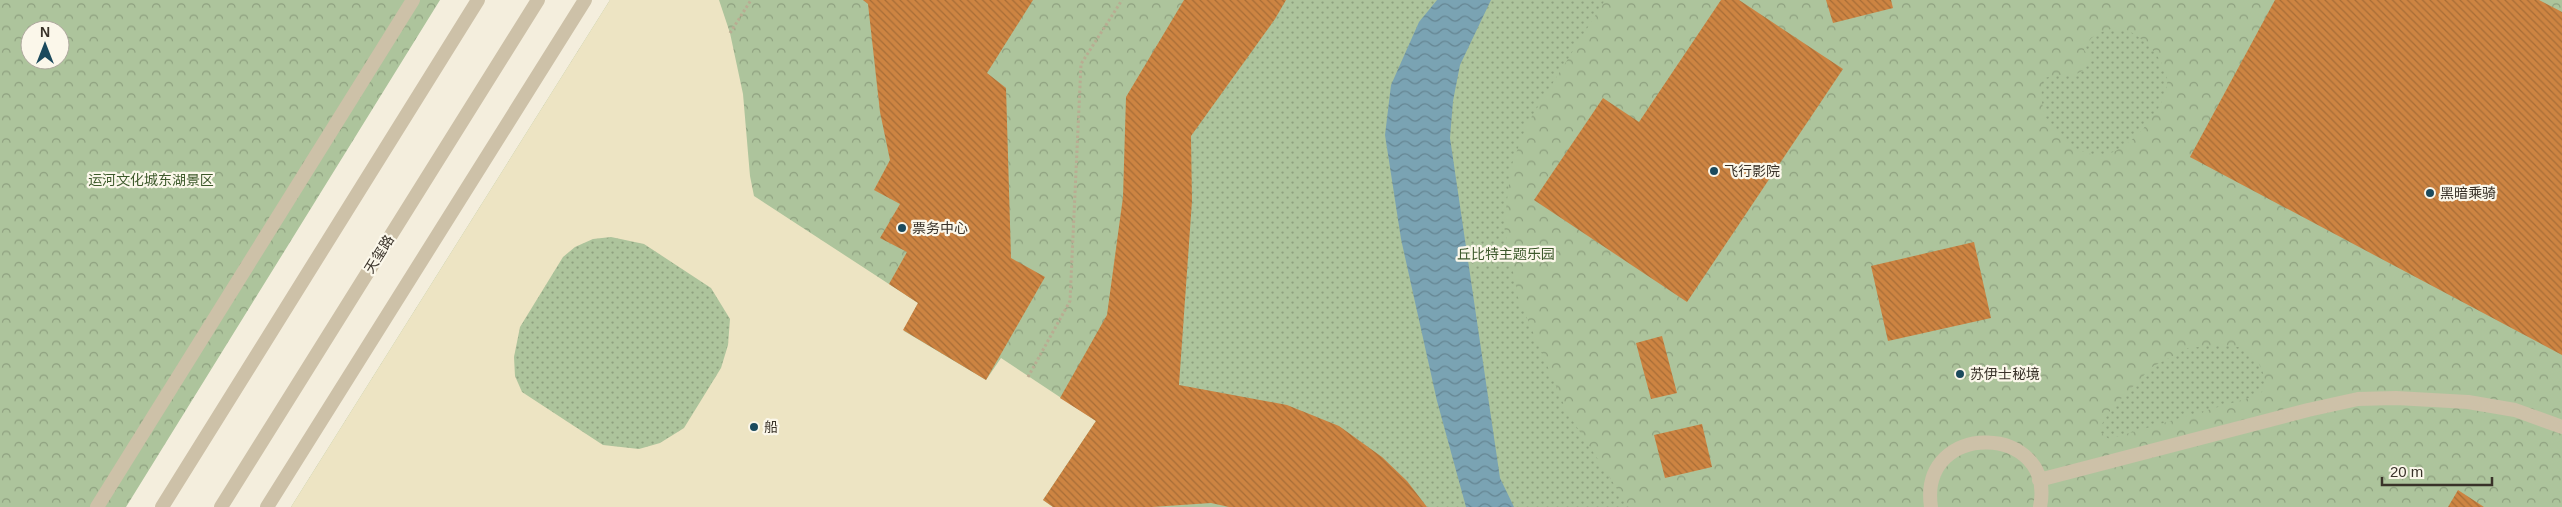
<svg xmlns="http://www.w3.org/2000/svg" width="2562" height="507" font-family="Helvetica,'Noto Sans SC',sans-serif">
  <defs>
    <pattern id="forest-crowns" width="20" height="18" patternUnits="userSpaceOnUse" patternTransform="scale(1.25)"><rect width="20" height="18" fill="#adc49c"/><path d="M2 6a3 3 0 1 1 6 0M12 15a3 3 0 1 1 6 0" fill="none" stroke="#8ea07f"/></pattern>
    <pattern id="garden-dots" width="8" height="8" patternUnits="userSpaceOnUse" patternTransform="scale(1.25)"><rect width="8" height="8" fill="#adc49c"/><path d="M2 2h.1M6 6h.1" fill="none" stroke="#8ea07f" stroke-width="1.8" stroke-linecap="round"/></pattern>
    <pattern id="water-waves" width="16" height="10" patternUnits="userSpaceOnUse" patternTransform="scale(1.25)"><rect width="16" height="10" fill="#7aa3b3"/><path d="M0 5q4-4 8 0t8 0" fill="none" stroke="#658592"/></pattern>
    <pattern id="building-back-hatch" width="6" height="6" patternUnits="userSpaceOnUse" patternTransform="scale(1.25)"><rect width="6" height="6" fill="#cd8442"/><path d="M-1 5l2 2M0 0l6 6M5-1l2 2" fill="none" stroke="#a76d37"/></pattern>
  </defs>
  <rect width="100%" height="100%" fill="#f4eedd"/>
  <!-- forest -->
  <path fill="url(#forest-crowns)" fill-rule="evenodd" d="M0,0H440L126,507H0ZM30,30H60V60H30Z
    M610,0H2562V507H291Z"/>
  <!-- garden -->
  <path fill="url(#garden-dots)" d="M1286,0H1605L1527,124L1511,167L1504,226L1518,297L1567,412L1629,507H1427L1339,426L1287,405L1179,385L1191,136L1275,19Z
    M2111,29C2115,29 2122,29 2126,30C2144,37 2164,59 2167,78C2171,104 2128,154 2102,155C2087,156 2072,147 2061,138C2043,122 2039,102 2043,79C2063,69 2084,84 2090,57L2084,50C2089,36 2098,33 2111,29Z
    M611,237L644,244L711,288L730,319L728,345L721,368L683,428L660,443L639,449L603,445L522,392L515,376L514,357L520,327L563,257L575,247L593,239Z
    M2218,345C2225,346 2235,346 2242,348C2257,353 2265,373 2266,387L2259,395L2109,439L2101,433L2102,424L2111,409L2152,367L2188,348Z"/>
  <!-- plaza -->
  <path fill="#ede4c3" fill-rule="evenodd" d="M610,0H719L730,33L743,94L750,176L754,196L918,303L904,331L986,380L1001,358L1096,421L1043,500L1053,507H291ZM611,237L644,244L711,288L730,319L728,345L721,368L684,428L660,443L639,449L603,445L522,392L515,376L514,357L520,327L563,257L575,247L593,239Z"/>
  <!-- water -->
  <path fill="url(#water-waves)" d="M1437,0H1491L1460,65L1453,101L1450,138L1500,478L1514,507H1466L1437,401L1401,239L1385,135L1391,85L1419,22Z"/>
  <!-- building -->
  <path fill="url(#building-back-hatch)" d="M863,0H1033L987,73L1006,88L1011,258L1045,277L986,380L903,330L918,303L889,284L907,252L880,238L900,204L874,190L890,160L880,112L868,4Z
    M1184,0H1286L1275,19L1191,136L1192,201L1179,385L1287,405L1339,426L1382,457L1407,481L1427,507H1229L1211,503L1152,507H1053L1043,500L1096,421L1060,398L1107,315L1123,197L1126,97Z
    M1721,0H1739L1843,69L1687,302L1534,200L1603,98L1639,122Z
    M1826,0H1891L1893,8L1833,23Z
    M2275,0H2539L2562,12V355L2190,157Z
    M1974,242L1991,318L1888,341L1871,266Z
    M1662,336L1677,393L1651,399L1636,343Z
    M1702,424L1712,467L1665,478L1654,435Z
    M2458,490L2484,507H2448Z"/>
  <g fill="none" stroke-linecap="round" stroke-linejoin="round">
    <!-- path -->
    <path stroke="#b9ac92" stroke-width="3" stroke-dasharray="2.5 2.5" stroke-linecap="butt" d="M730,33L751,0
      M1028,377L1070,301L1081,64L1122,0"/>
    <!-- service -->
    <path stroke="#cdc1a8" stroke-width="14" d="M97,507L413,0
      M267,507L585,0"/>
    <!-- pedestrian -->
    <path stroke="#cdc1a8" stroke-width="14" d="M2039,480L2308,410L2358,399L2396,398L2468,402L2515,410L2562,427
      M1931,507C1918,419 2057,423 2040,507"/>
    <!-- minor -->
    <path stroke="#cdc1a8" stroke-width="14" d="M162,507L478,0
      M221,507L538,0"/>
  </g>
  <!-- markers -->
  <g fill="#1b4a5d" stroke="#fbf7ea" stroke-width="2">
    <circle cx="1714" cy="171" r="5"/>
    <circle cx="2430" cy="193" r="5"/>
    <circle cx="902" cy="228" r="5"/>
    <circle cx="1960" cy="374" r="5"/>
    <circle cx="754" cy="427" r="5"/>
  </g>
  <g text-anchor="middle" dominant-baseline="central" stroke-width="4.5" stroke-linejoin="round" paint-order="stroke">
    <!-- poi labels -->
    <g font-size="14" fill="#393229" stroke="#fbf7ea" text-anchor="start">
      <text x="1724" y="171">飞行影院</text>
      <text x="2440" y="193">黑暗乘骑</text>
      <text x="912" y="228">票务中心</text>
      <text x="1970" y="374">苏伊士秘境</text>
      <text x="764" y="427">船</text>
    </g>
    <!-- park labels -->
    <g font-size="14" fill="#3d592b" stroke="#fbf7ea">
      <text x="151" y="180">运河文化城东湖景区</text>
      <text x="1506" y="254">丘比特主题乐园</text>
    </g>
    <!-- street labels -->
    <g font-size="14" fill="#393229" stroke="#fbf7ea">
      <text transform="translate(379 254) rotate(-58)">天玺路</text>
    </g>
  </g>
  <!-- north arrow -->
  <g transform="translate(45 45)"><circle r="24" fill="#fbf7ea" stroke="#ada89d"/>
  <path d="M0-4L9 19L0 12L-9 19Z" fill="#1b4a5d"/>
  <text y="-8" font-size="14" font-weight="bold" text-anchor="middle" fill="#393229">N</text>
  </g>
  <!-- scale -->
  <path d="M2382 477v8h110v-8" fill="none" stroke="#393229" stroke-width="2.5"/>
  <text x="2390" y="477" font-size="15" fill="#393229" stroke="#fbf7ea" stroke-width="4" paint-order="stroke">20 m</text>
</svg>
